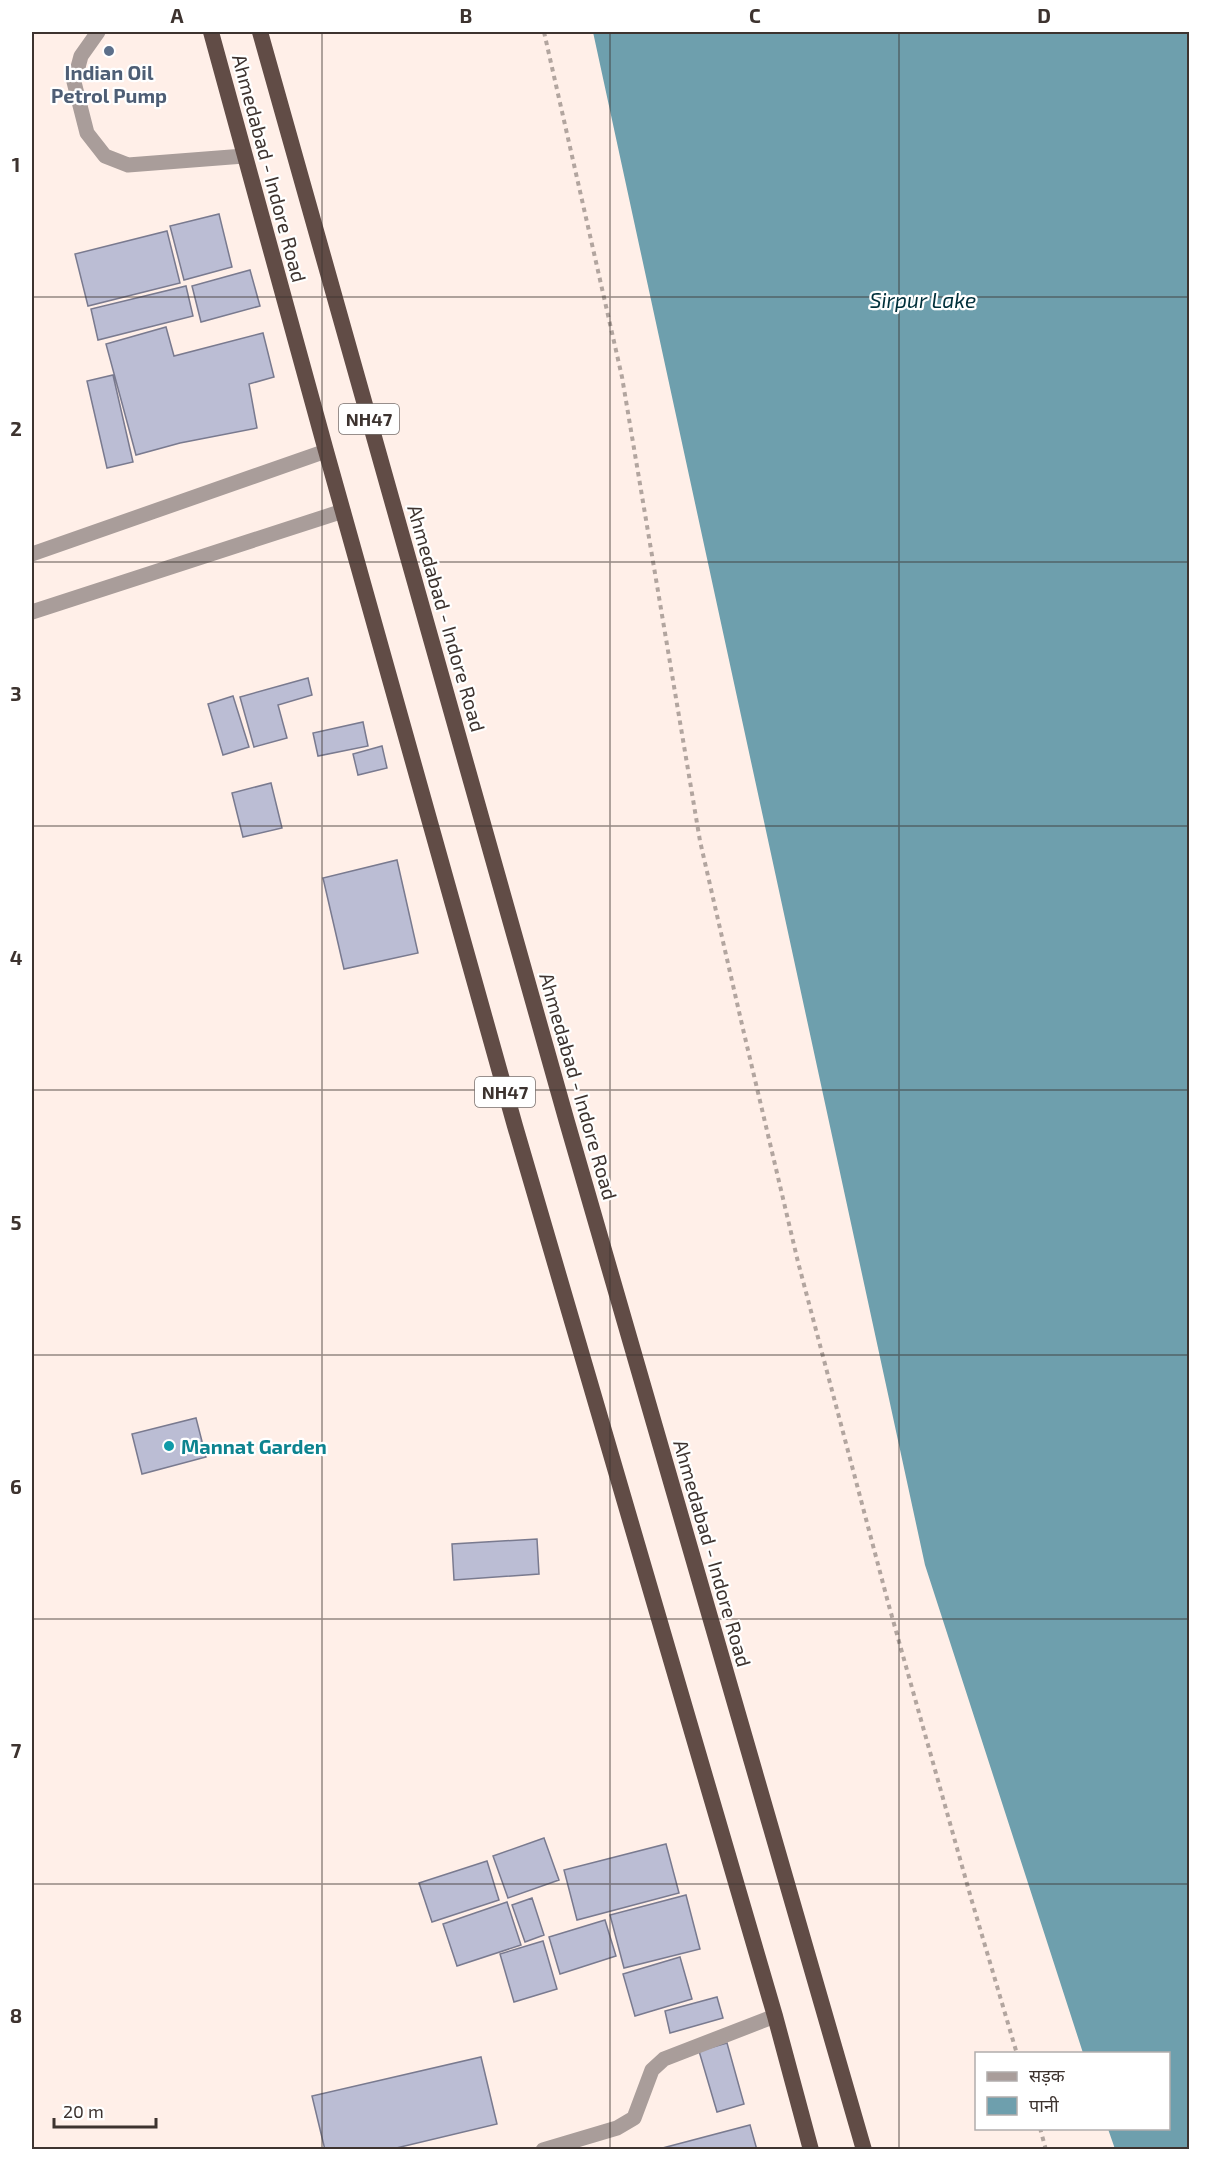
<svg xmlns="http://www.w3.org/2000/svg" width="1221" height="2181" font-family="'Exo 2','Noto Sans Devanagari',sans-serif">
  <rect width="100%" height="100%" fill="#ffefe8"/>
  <!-- water -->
  <path fill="#6e9fad" d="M593,32H1189V2149H1115L1108,2129L1168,2128V2054L1083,2053L925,1565Z"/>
  <!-- building -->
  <path fill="#bbbdd4" stroke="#797a8f" stroke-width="1.5" d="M219,214L232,267L184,280L170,226Z
    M167,231L180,283L88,306L75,254Z
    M250,270L260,306L201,322L192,286Z
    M186,286L193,316L98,340L91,309Z
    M166,327L174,356L263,333L274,377L249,384L257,428L180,443L136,455L106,344Z
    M113,375L133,462L107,468L87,381Z
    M308,678L312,695L278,705L287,738L254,747L240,697Z
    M233,696L249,747L223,755L208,704Z
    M363,722L368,746L318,756L313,733Z
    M382,746L387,768L358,775L353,754Z
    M271,783L282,828L243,837L232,793Z
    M397,860L418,953L344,969L323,878Z
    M196,1418L206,1457L142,1474L132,1434Z
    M537,1539L539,1574L454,1580L452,1544Z
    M544,1838L559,1880L508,1898L493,1856Z
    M666,1844L679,1893L577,1920L564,1870Z
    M487,1861L499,1900L432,1922L419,1883Z
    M686,1895L700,1949L624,1968L610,1915Z
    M532,1898L544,1935L525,1942L512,1905Z
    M507,1902L521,1945L457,1966L443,1924Z
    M605,1920L616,1956L560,1974L549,1937Z
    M543,1941L557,1989L514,2002L500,1954Z
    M680,1957L692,1999L635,2016L623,1974Z
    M717,1997L723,2018L670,2033L665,2011Z
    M727,2043L744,2104L717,2112L699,2051Z
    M481,2057L497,2124L388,2150H325L312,2096Z
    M750,2125L757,2150H655Z"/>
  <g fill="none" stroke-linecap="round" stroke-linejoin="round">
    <!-- path -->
    <path stroke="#b2a59f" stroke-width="4" stroke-dasharray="4.5 4.5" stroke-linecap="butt" d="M544,32L622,377L700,841L743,1029L798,1262L889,1606L971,1898L1017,2054
      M1040,2128L1046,2150"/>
    <!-- service -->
    <path stroke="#a99d9a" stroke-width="15" d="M98,32L81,56L74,82L87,133L105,156L128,165L244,156
      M543,2150L617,2128L634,2118L652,2070L664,2059L775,2016"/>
    <!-- minor -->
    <path stroke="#a99d9a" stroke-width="15" d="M32,554L326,451
      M32,612L343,511"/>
    <!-- trunk -->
    <path stroke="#614c46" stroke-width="16" d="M211,32L326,451L515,1126L775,2016L811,2150
      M260,32L567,1122L864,2150"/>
  </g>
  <!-- grid -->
  <path fill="none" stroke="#3d332f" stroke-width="1.5" stroke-opacity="0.55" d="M322,32V2150M610,32V2150M899,32V2150M32,297H1190M32,562H1190M32,826H1190M32,1090H1190M32,1355H1190M32,1619H1190M32,1884H1190"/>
  <!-- markers -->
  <circle fill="#5c6f8a" stroke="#fff" stroke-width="2" cx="109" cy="51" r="6"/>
  <circle fill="#0f9aa8" stroke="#fff" stroke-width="2" cx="169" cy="1446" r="6"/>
  <g text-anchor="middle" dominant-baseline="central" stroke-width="4.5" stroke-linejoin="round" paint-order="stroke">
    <!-- shield labels -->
    <g fill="#fff" stroke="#77706d" stroke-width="1.5">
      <rect x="339" y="404" width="60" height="30" rx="4.5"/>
      <rect x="475" y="1077" width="60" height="30" rx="4.5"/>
    </g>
    <g font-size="18" font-weight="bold" fill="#3d332f">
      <text x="369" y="419">NH47</text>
      <text x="505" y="1092">NH47</text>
    </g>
    <!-- service labels -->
    <g font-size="20" font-weight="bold" fill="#4e5e75" stroke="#fff">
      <text x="109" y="72">Indian Oil<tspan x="109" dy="23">Petrol Pump</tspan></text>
    </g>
    <!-- street labels -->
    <g font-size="20" fill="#3d332f" stroke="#fff">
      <text transform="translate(270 168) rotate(75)">Ahmedabad - Indore Road</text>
      <text transform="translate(447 618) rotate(74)">Ahmedabad - Indore Road</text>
      <text transform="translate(579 1086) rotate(74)">Ahmedabad - Indore Road</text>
      <text transform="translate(713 1553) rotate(74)">Ahmedabad - Indore Road</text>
    </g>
    <!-- culture labels -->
    <g font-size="20" font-weight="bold" fill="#0d838f" stroke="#fff" text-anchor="start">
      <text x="181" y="1446">Mannat Garden</text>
    </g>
    <!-- water labels -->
    <g font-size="21" font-style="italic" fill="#00303b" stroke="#fff">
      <text x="923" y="299">Sirpur Lake</text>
    </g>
  </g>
  <!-- border -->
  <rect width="1221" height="2181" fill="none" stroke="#ffffff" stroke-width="66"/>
  <!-- legend -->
  <rect x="975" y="2052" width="195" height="78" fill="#ffffff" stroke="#b1adac" stroke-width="1.5"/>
  <rect x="987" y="2072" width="30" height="9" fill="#a99d9a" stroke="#b1adac" stroke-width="1.5"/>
  <text x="1029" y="2082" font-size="18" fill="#3d332f">सड़क</text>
  <rect x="987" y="2097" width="30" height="18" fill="#6e9fad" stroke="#b1adac" stroke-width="1.5"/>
  <text x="1029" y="2112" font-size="18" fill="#3d332f">पानी</text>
  <!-- scale -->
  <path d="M54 2118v9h102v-9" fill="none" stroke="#3d332f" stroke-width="3"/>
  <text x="63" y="2118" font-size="18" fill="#3d332f" stroke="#ffffff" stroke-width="4.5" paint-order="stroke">20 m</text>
  <rect x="33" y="33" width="1155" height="2115" fill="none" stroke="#3d332f" stroke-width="2"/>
  <g font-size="20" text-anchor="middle" font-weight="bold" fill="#3d332f">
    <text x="177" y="23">A</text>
    <text x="466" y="23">B</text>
    <text x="755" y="23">C</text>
    <text x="1044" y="23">D</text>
    <text x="16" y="172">1</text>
    <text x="16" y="436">2</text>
    <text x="16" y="701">3</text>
    <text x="16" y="965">4</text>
    <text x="16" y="1230">5</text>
    <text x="16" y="1494">6</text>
    <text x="16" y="1758">7</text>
    <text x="16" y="2023">8</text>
  </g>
</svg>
